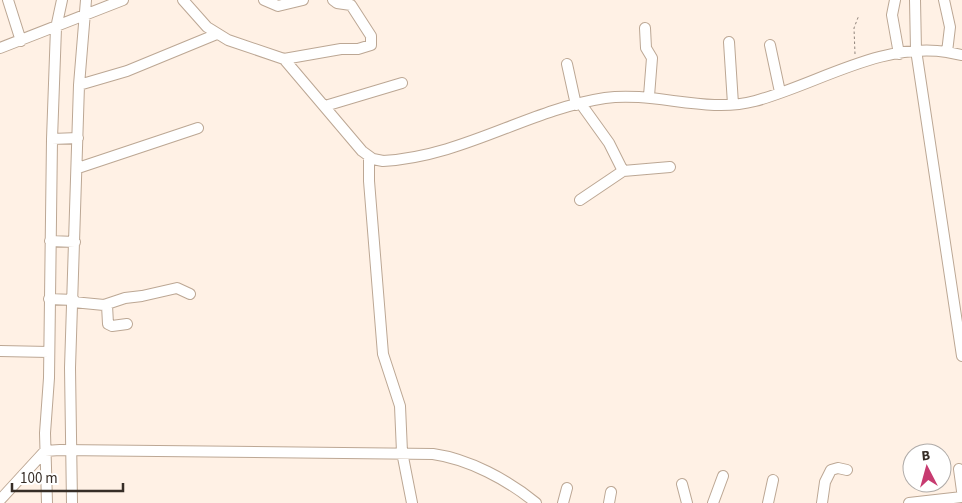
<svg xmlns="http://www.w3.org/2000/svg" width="962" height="503" font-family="'Source Sans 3',sans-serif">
  <rect width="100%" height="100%" fill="#fff1e5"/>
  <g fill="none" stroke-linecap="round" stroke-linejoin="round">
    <defs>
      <path id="minor" d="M8,0L21,41
        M183,0L207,27L228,40L284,59L362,151L373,159L383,161C465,156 527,110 605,98C654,91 706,114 755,101C818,84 880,42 947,52L950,27L944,0
        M264,0L278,6L303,0
        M895,0L892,15L899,54
        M915,0L916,50L962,356
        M645,28L646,48L652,58L649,96
        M729,42L733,104
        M770,45L780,92
        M0,48L123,0
        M947,52L962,55
        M284,59L341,49H358L371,45V36L351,5L337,3L333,0
        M567,64L576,105
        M79,85L127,71L217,34
        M581,104L609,143L623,171
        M325,106L402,83
        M52,139L78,138
        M369,157V181L383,354L400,406L402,452L412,503
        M78,168L198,128
        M580,200L623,171L670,167
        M50,241L75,242
        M49,299L74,300
        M73,302L104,305L125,298L142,296L177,288L190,294
        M107,305L108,324L112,326L127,324
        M0,351L49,352
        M959,469L962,491
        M682,484L687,503
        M0,500L45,451L60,450L433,454C469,459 508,480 536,503
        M47,503L45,433L49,378L52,139L56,28L62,0
        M72,503L70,368L79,85L86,0
        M563,503L567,488
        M609,503L611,492
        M713,503L723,476
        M768,503L773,480
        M822,503L825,482L831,470L838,468L847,470
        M909,503L962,497"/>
    </defs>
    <!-- minor casing -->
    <use href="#minor" stroke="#bca794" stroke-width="12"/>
    <!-- path -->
    <path stroke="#91857c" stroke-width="1" stroke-dasharray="2.5 2.5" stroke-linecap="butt" d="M855,54L854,28L859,15"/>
    <!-- minor -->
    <use href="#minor" stroke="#fff" stroke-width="10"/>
  </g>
  <!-- north arrow -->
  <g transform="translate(927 468) rotate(354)"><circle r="24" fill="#ffffff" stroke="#afaba8"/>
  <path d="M0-4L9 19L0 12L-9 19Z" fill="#c73b70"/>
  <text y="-8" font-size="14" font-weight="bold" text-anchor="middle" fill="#362d26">B</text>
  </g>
  <!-- scale -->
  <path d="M12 483v8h111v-8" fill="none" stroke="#362d26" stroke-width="2.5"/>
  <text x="20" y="483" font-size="15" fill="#362d26" stroke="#ffffff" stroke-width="4" paint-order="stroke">100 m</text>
</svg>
